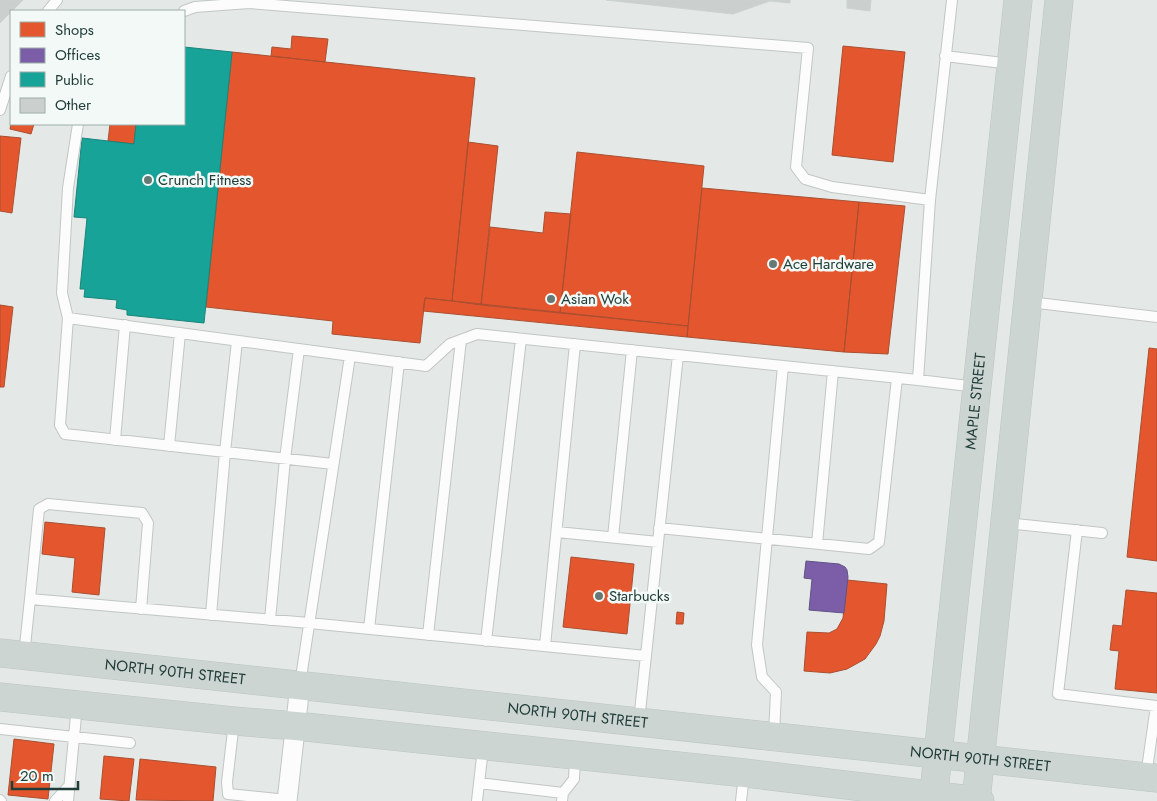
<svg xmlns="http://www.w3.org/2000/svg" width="1157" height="801" font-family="Jost,sans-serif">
  <rect width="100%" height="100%" fill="#e4e9e7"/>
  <!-- shops -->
  <path fill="#e4572e" stroke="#aa4f31" d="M292,36L328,39L325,62L271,56L272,47L291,49Z
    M843,46L905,52L893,162L832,155Z
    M232,52L475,78L452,301L425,298L420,343L332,334L333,321L206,307Z
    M11,123V124H34L31,134L10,129Z
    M110,124H136L134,144L108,141Z
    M0,136L21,138L12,213L0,211Z
    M468,142L498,146L481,305L452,301Z
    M577,152L704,166L688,326L560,313Z
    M702,188L859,202L844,352L687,337Z
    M859,202L905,206L888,354L844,352Z
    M545,212L571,214L560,313L481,305L490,227L543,233Z
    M425,298L688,326L687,337L423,311Z
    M0,305L13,307L4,387H0Z
    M1149,348L1157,349V561L1127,557Z
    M45,522L105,528L99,595L72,592L75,558L42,554Z
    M571,557L634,564L627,634L563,627Z
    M847,580L887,584L884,621L880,636L876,644L865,659L847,669L830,673L804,671L807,632L829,633L837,629L843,618Z
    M1126,590L1157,593V693L1115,689L1119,651L1110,650L1113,625L1122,626Z
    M677,612L684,613L683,624H676Z
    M14,739L54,744L48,799L8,795Z
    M104,756L134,759L129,801L100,799Z
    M140,759L216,767L213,801L136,800Z"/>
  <!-- offices -->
  <path fill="#7b5ea7" stroke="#605486" d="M806,561L839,564L845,567L847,570L848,577L844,613L809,610L812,579L804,578Z"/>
  <!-- public -->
  <path fill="#17a398" stroke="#1a847b" d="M184,47L232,52L204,323L127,315V310L116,308L117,300L84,297L85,289H80L87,218L74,217L82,138L134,144L136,124H184Z"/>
  <!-- building -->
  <path fill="#cbd0ce" stroke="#ccd2d0" d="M0,0H23L0,23Z
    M606,0H790V3L770,1L733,14Z
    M847,0H871L870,11L847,8Z"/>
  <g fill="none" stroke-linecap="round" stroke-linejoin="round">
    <defs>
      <path id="service" d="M952,0L930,200L918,380L977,387
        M48,11L57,0
        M184,11L195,7L249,3L808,48L796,167L805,179L832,187L930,200
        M945,56L1011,64
        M0,110L11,76
        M78,124L68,188L62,293L68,318L426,366L450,344L477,334L918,380
        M1029,302L1157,317
        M68,318L60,425L65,434L333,464
        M115,440L125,325
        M169,446L180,333
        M1006,523L1102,533
        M659,528L869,549L879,542L897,378
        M1077,530L1058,694L1156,706L1146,776
        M557,532L658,542
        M613,537L632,350
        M817,544L833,371
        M141,609L148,523L142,513L48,504L39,509L30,599L309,623L646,656
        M211,615L225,452L237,341
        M270,620L285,459L299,349
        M369,629L399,362
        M428,635L461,340
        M486,641L521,339
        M545,646L575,344
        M24,655L30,599
        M300,684L350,356
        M639,721L678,355
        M234,722L227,782L228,794L287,800
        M0,729L130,743
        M774,735L776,692L762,677L757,645L783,366
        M479,783L563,793
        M0,800L1,801
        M55,801L69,786
        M68,801L77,705
        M477,801L483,748
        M562,801L563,793L574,779L575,756
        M741,801L744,775"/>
      <path id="minor" d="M287,801L300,685"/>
      <g id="primary">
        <path id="s1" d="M0,653L1157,778"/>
        <path d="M0,697L234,721L296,726L745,773L980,801"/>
        <path id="s2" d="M933,801L1018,0"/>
        <path d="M976,801L1059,0"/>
      </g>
    </defs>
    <!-- service casing -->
    <use href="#service" stroke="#c1c6c4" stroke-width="12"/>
    <!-- minor casing -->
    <use href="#minor" stroke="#c1c6c4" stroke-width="21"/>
    <!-- primary casing -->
    <use href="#primary" stroke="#bcc5c3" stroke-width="29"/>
    <!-- service -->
    <use href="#service" stroke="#fbfcfb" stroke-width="10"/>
    <!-- minor -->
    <use href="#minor" stroke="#fbfcfb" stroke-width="19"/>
    <!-- primary -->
    <use href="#primary" stroke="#cdd5d3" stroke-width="28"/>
  </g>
  <!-- markers -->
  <g fill="#657975" stroke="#f2f9f6" stroke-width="2">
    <circle cx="148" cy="180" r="5"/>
    <circle cx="773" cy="264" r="5"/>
    <circle cx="551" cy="299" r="5"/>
    <circle cx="599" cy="596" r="5"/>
  </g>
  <g text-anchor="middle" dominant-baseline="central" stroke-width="5" stroke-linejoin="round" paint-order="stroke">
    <!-- poi labels -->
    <g font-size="15" fill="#213d38" stroke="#f2f9f6" text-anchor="start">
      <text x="158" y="180">Crunch Fitness</text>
      <text x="783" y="264">Ace Hardware</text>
      <text x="561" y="299">Asian Wok</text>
      <text x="609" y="596">Starbucks</text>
    </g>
    <!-- street labels -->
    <g font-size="15" fill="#213d38" stroke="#f2f9f6">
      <text stroke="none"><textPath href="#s2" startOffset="402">MAPLE STREET</textPath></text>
      <text stroke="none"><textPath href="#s1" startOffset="176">NORTH 90TH STREET</textPath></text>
      <text stroke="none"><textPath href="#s1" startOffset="581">NORTH 90TH STREET</textPath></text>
      <text stroke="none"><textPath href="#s1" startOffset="986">NORTH 90TH STREET</textPath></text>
    </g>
  </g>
  <!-- legend -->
  <rect x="10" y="10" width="175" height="115" fill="#f2f9f6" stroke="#9eaeaa"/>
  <rect x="20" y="22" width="25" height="15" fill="#e4572e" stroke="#9eaeaa"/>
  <text x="55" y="35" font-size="15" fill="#213d38">Shops</text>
  <rect x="20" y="48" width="25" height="15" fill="#7b5ea7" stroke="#9eaeaa"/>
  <text x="55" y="60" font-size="15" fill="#213d38">Offices</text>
  <rect x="20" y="72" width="25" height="15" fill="#17a398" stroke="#9eaeaa"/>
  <text x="55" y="85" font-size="15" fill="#213d38">Public</text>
  <rect x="20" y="98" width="25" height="15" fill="#cbd0ce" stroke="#9eaeaa"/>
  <text x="55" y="110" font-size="15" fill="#213d38">Other</text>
  <!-- scale -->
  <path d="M12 781v8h66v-8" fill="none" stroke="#213d38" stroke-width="2.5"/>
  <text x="20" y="781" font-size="15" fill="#213d38" stroke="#f2f9f6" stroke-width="4" paint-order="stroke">20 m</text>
</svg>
